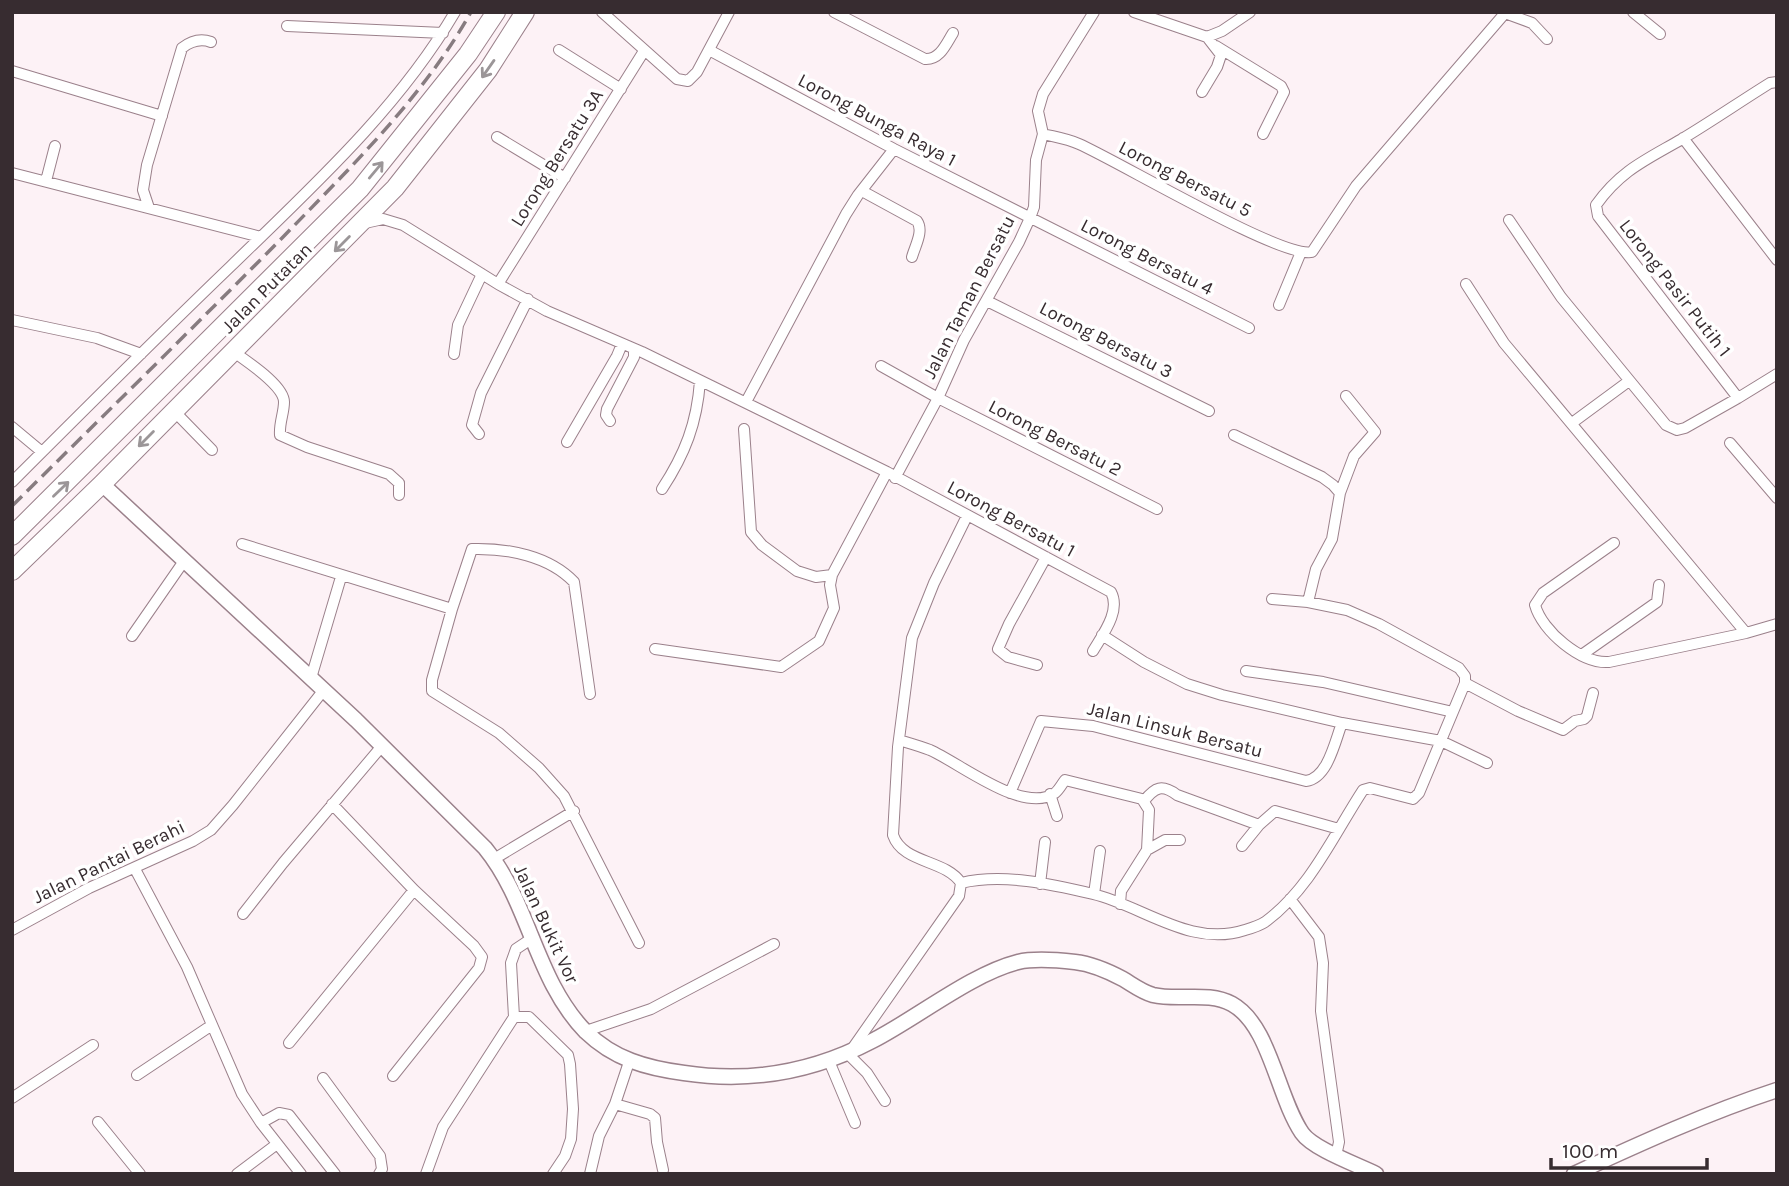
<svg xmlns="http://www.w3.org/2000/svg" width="1789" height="1186" font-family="Karla,sans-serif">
  <rect width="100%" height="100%" fill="#fdf2f6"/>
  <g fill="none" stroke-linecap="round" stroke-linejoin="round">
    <defs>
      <path id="street" d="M602,12L677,79L688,81L697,72L729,12
        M834,12L925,59C940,60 946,44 953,33
        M1134,12L1207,37L1221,55L1217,67L1202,92
        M1633,12L1660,34
        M1505,13L1532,23L1547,39
        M287,26L443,33
        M1207,37L1222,31L1250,12
        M1216,46L1281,86L1284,92L1263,134
        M559,50L621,89
        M709,50L894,149L1249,328
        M12,71L162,116
        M1043,134C1055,137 1068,139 1079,144C1118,161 1282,259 1312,252L1356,186L1506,12
        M497,137L565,178
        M1683,138L1777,260
        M12,173L261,237
        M46,181L55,146
        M862,191L917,221C924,231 915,246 912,257
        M149,208L143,190L147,165L182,48C191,41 200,38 211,42
        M1509,220L1561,297L1666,425L1677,430L1685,428L1738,398L1777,374
        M365,223L383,219L403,225L498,284L547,311L642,352L887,472L1111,592C1121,611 1103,634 1093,651
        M498,284L644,51
        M1466,284L1504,343L1746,633
        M987,301L1209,411
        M1279,305L1301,252
        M12,320L97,338L141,354
        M234,352C246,361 284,385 284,402C284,413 279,423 280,435L307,447L389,474L399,483V495
        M454,354L458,325L482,274
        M881,366L938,398L1157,509
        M1738,398L1598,216L1596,205C1621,170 1646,160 1682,139C1712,121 1741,101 1770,83L1777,82
        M746,402L846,214L858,195L894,149
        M174,411L212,450
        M610,421L606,415L607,409L634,357V349
        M1572,423L1629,381
        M12,427L42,452
        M744,429L751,532L762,545L797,571L816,577L832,575
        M479,434L472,425L481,393L528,299
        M1234,435L1322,477L1333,485L1340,493
        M567,442L617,356L622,344
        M1730,443L1777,498
        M895,478L938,398L964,340L1019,242L1030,218L1034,207L1036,160L1043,134L1038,111L1043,94L1094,12
        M12,482C85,409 157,337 231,266C311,188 398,109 455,12
        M662,489C685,454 697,423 700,381
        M1614,543L1543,593L1535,605C1542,631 1581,664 1609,662L1746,633L1777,624
        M242,544L452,609L472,549C508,548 549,556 574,582L590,694
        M1308,602L1316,569L1332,539L1340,493L1354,456L1375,432L1346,396
        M452,609L432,680V691L499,733L539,768L564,796L639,943
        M1102,635L1144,662L1187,684L1222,695L1342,723L1441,741L1487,763
        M132,636L184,561
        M655,649L781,667L819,641L834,608L830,585L832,575L887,472
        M1583,654L1657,602L1659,585
        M1037,665L1008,657L998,649L1009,624L1046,557
        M1246,671L1323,682L1453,712
        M311,678L341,577
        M1465,683L1518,711L1563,730L1575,721L1584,719L1587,716L1593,693
        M899,740C909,743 920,746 930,750C960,763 1023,815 1055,793C1059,790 1062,784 1065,780L1142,799L1149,810L1147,850L1121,891L1120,904
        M1010,793L1041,721L1093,726L1306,781C1328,778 1335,741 1342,723
        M1050,794L1057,816
        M1144,801C1155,787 1162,784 1177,795L1259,825
        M332,804L414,890L474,946L482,957L479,968L393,1076
        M1242,846L1259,825L1275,811L1339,829
        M1147,850L1165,840H1180
        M494,859L574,811
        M135,869L187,967L242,1094L261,1123L301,1174
        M961,883C1003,873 1051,884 1093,894C1143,906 1191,948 1245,930C1252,928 1259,926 1265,922C1310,889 1333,836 1363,790L1370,788L1413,799L1419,793L1465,683V676L1459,668L1379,624L1347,610L1308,602L1272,599
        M1040,884L1045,842
        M1094,894L1100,851
        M1290,899L1319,937L1323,963L1321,1011L1339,1142L1336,1156
        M243,914L283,863L382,746
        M12,930L89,888L193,841L211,830L233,805L323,691
        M514,1017H529L568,1055L570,1064L573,1109L571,1139L565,1156L553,1174
        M586,1031L651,1009L774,944
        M289,1043L414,890
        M852,1049L959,896L961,883C945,859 903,864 893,835L898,747L912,638L934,583L967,516
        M847,1053L867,1073L885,1101
        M829,1061L855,1123
        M137,1075L212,1025
        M323,1078L380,1156L382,1169L379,1174
        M12,1098L93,1045
        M615,1104L650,1114L655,1118L657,1142L663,1170
        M98,1122L140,1174
        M261,1123L279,1113L289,1115L335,1174
        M237,1174L277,1144
        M426,1174L443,1127L514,1017L511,963L516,949L531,939
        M590,1174L599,1136L615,1104L629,1062"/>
      <path id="secondary" d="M102,484L356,720L485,848C530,903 535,980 586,1032C614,1059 646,1068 684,1073C750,1083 813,1072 872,1041C917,1018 971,974 1018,962C1035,958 1057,960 1075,962C1092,964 1108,971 1123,979C1133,985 1142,992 1153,995C1179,1001 1208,991 1232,1004C1270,1025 1277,1096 1302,1133C1313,1149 1358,1165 1376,1174
        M1574,1174C1641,1143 1707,1113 1777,1090"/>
      <path id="highway" d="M12,536L360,189L468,54L496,12
        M12,571L102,484L395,188L488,70L525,12"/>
    </defs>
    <!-- street casing -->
    <use href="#street" stroke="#9b818b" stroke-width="12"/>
    <!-- secondary casing -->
    <use href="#secondary" stroke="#9b818b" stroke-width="17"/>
    <!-- highway casing -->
    <use href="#highway" stroke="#9b818b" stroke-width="20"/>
    <!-- street -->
    <use href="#street" stroke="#fff" stroke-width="10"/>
    <!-- secondary -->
    <use href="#secondary" stroke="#fff" stroke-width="14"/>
    <!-- highway -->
    <use href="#highway" stroke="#fff" stroke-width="18"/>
    <!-- rail -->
    <path stroke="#877c80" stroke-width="3.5" stroke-dasharray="14 7" stroke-linecap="butt" d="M12,506C103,416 194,327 284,236C350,168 424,96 471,12"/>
  </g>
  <!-- one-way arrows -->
  <defs><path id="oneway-shaft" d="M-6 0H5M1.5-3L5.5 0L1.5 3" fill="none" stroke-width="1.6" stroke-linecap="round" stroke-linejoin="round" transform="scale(1.75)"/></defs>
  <g stroke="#9b9698">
    <use href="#oneway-shaft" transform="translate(488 69) rotate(125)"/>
    <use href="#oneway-shaft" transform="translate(376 170) rotate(-50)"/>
    <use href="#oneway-shaft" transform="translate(342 244) rotate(135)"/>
    <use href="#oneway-shaft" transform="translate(146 439) rotate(135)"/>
    <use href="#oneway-shaft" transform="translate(61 489) rotate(-44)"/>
  </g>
  <g text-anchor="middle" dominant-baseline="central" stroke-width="7" stroke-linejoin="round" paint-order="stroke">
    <!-- street labels -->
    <g font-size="19" fill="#372c30" stroke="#fff">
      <text transform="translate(877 120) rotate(28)">Lorong Bunga Raya 1</text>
      <text transform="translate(557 158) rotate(-58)">Lorong Bersatu 3A</text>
      <text transform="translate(1185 179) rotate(27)">Lorong Bersatu 5</text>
      <text transform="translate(1147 257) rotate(27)">Lorong Bersatu 4</text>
      <text transform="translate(267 288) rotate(-45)">Jalan Putatan</text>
      <text transform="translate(1675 288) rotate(52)">Lorong Pasir Putih 1</text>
      <text transform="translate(969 297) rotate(-63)">Jalan Taman Bersatu</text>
      <text transform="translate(1106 340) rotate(27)">Lorong Bersatu 3</text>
      <text transform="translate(1055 438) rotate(27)">Lorong Bersatu 2</text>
      <text transform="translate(1011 519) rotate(28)">Lorong Bersatu 1</text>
      <text transform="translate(1175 730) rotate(14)">Jalan Linsuk Bersatu</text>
      <text transform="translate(109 862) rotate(-26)">Jalan Pantai Berahi</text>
      <text transform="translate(546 924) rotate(65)">Jalan Bukit Vor</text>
    </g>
  </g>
  <!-- border -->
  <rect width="1789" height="1186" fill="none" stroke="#372c30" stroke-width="28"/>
  <!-- scale -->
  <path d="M1551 1158v10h156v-10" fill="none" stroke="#372c30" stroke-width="3.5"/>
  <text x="1562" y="1158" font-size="21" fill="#372c30" stroke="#ffffff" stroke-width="5" paint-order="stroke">100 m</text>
</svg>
